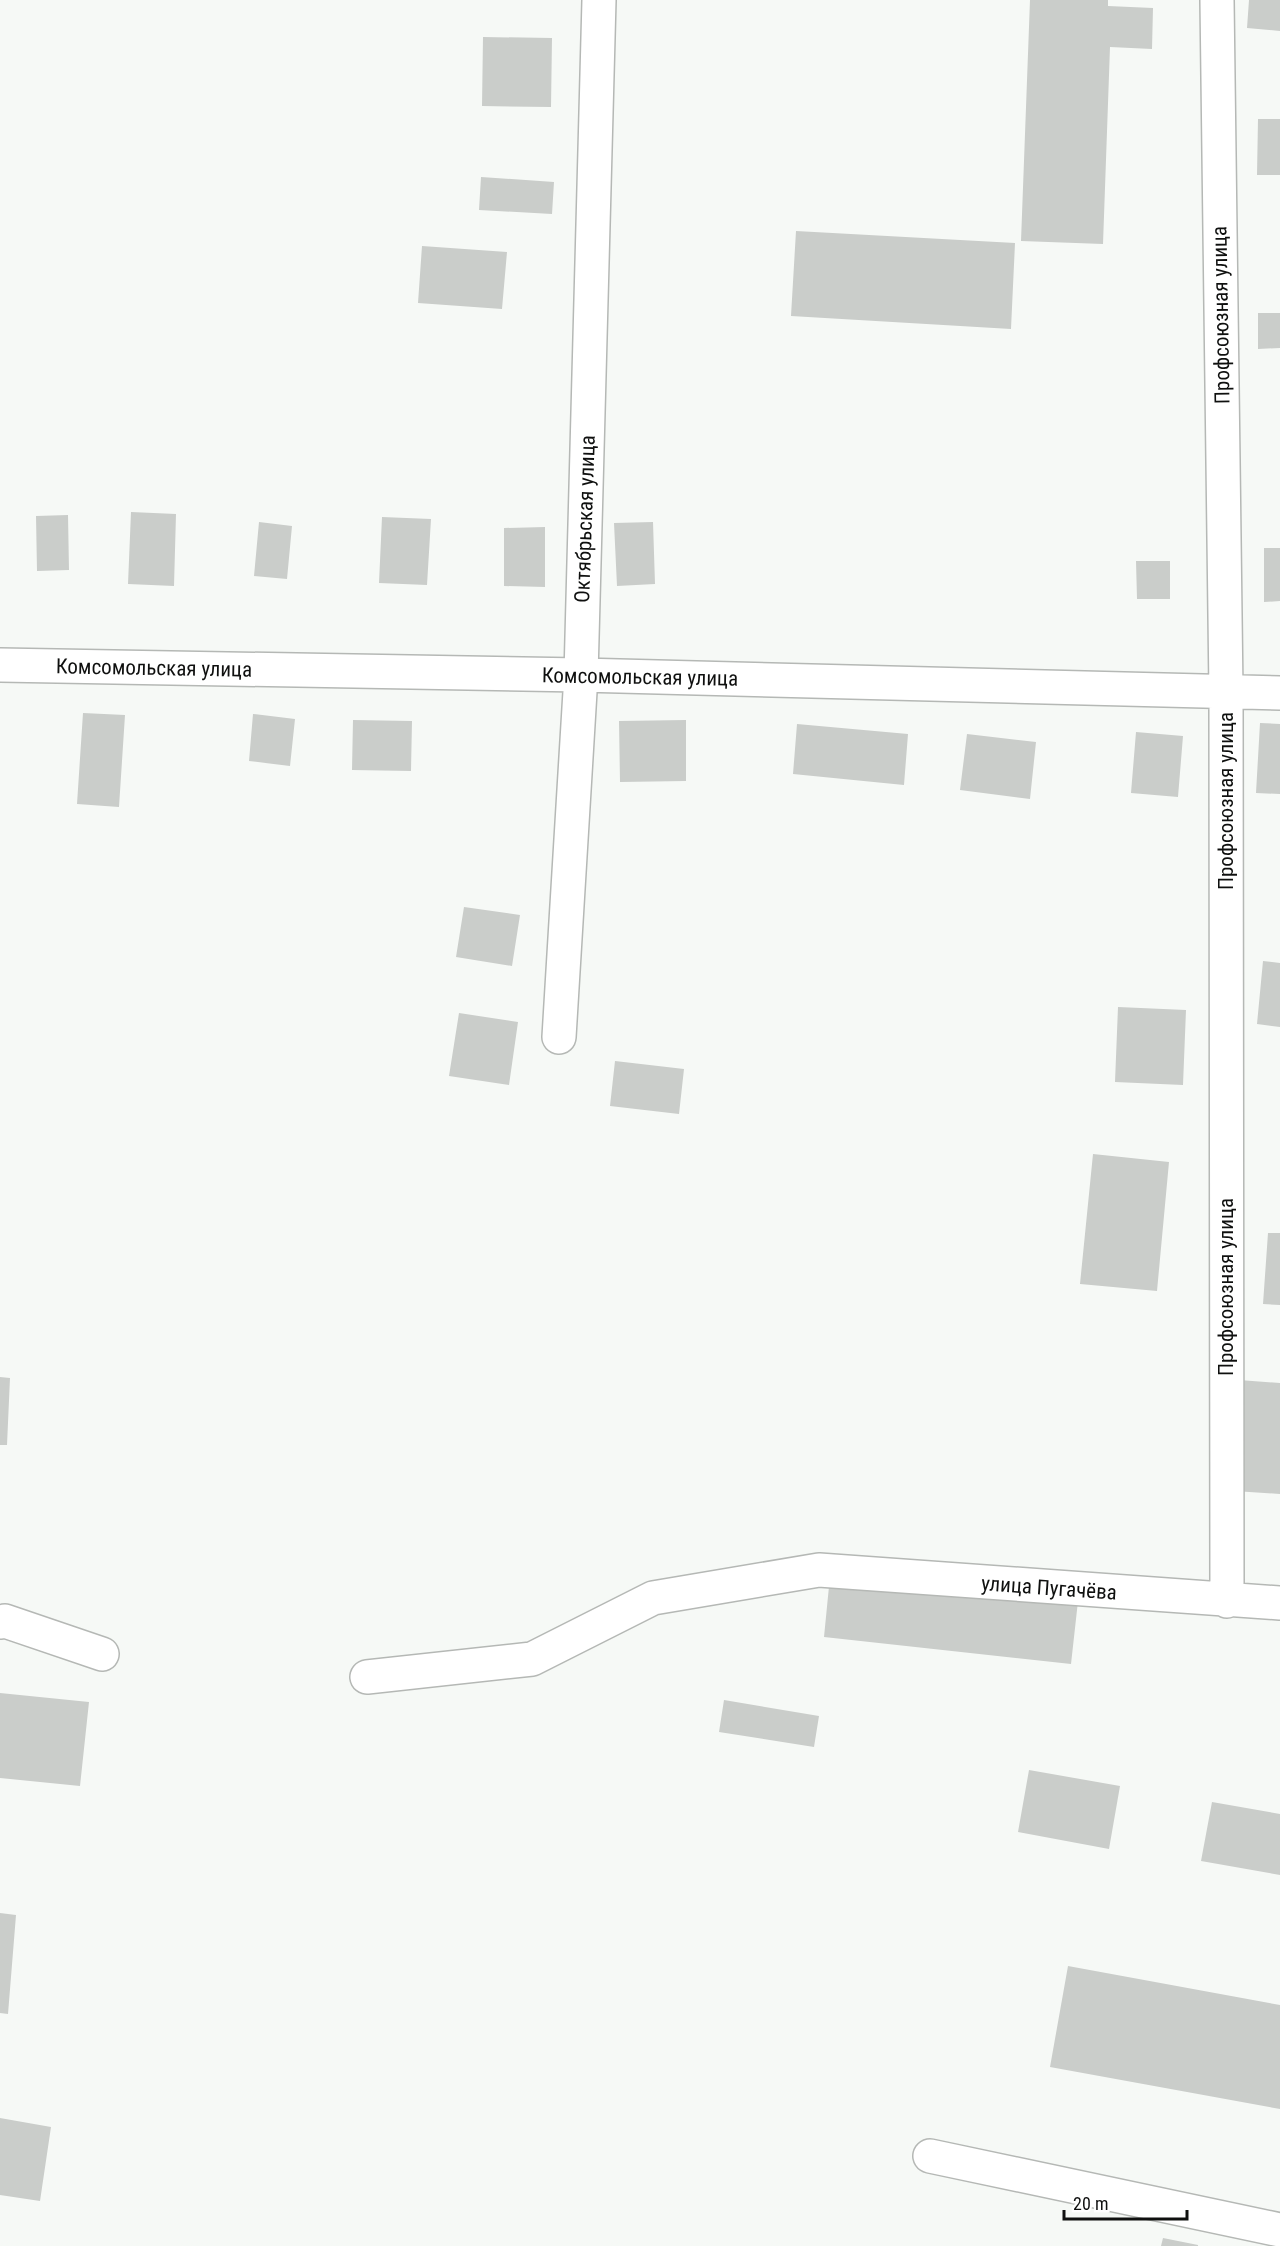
<svg xmlns="http://www.w3.org/2000/svg" width="1280" height="2246" font-family="'Roboto Condensed',sans-serif">
  <rect width="100%" height="100%" fill="#f6f9f6"/>
  <!-- building -->
  <path fill="#cacdca" d="M1030,0H1108V6L1153,8L1152,49L1110,47L1103,244L1021,241Z
    M1249,0H1280V31L1247,28Z
    M483,37L552,38L551,107L482,106Z
    M1258,119H1280V175H1257Z
    M481,177L554,182L552,214L479,210Z
    M796,231L1015,243L1011,329L791,316Z
    M422,246L507,252L502,309L418,303Z
    M1258,313H1280V348L1258,349Z
    M131,512L176,514L174,586L128,584Z
    M68,515L69,570L37,571L36,516Z
    M382,517L431,519L427,585L379,583Z
    M259,522L292,526L287,579L254,576Z
    M653,522L655,584L617,586L614,523Z
    M545,527V587L504,586V528Z
    M1264,548H1280V601L1264,602Z
    M1136,561H1170V599H1137Z
    M83,713L125,715L119,807L77,804Z
    M253,714L295,719L290,766L249,761Z
    M353,720L412,721L411,771L352,770Z
    M686,720V781L620,782L619,721Z
    M1260,723L1280,724V794L1256,793Z
    M797,724L908,734L904,785L793,774Z
    M1136,732L1183,736L1178,797L1131,793Z
    M967,734L1036,742L1030,799L960,790Z
    M464,907L520,915L512,966L456,957Z
    M1263,961L1280,963V1027L1257,1024Z
    M1118,1007L1186,1010L1183,1085L1115,1082Z
    M459,1013L518,1022L509,1085L449,1076Z
    M615,1061L684,1069L679,1114L610,1106Z
    M1093,1154L1169,1162L1157,1291L1080,1284Z
    M1268,1233H1280V1305L1263,1304Z
    M0,1377L10,1378L7,1445H0Z
    M1226,1379L1280,1383V1494L1219,1490Z
    M832,1556L1080,1583L1071,1664L824,1637Z
    M0,1693L89,1702L80,1786L0,1778Z
    M724,1700L819,1716L814,1747L719,1732Z
    M1029,1770L1120,1786L1109,1849L1018,1832Z
    M1212,1802L1280,1814V1875L1201,1861Z
    M0,1913L16,1915L8,2014L0,2013Z
    M1068,1966L1280,2005V2109L1050,2067Z
    M0,2118L51,2127L40,2201L0,2195Z
    M1163,2238L1198,2245V2246H1161Z"/>
  <g fill="none" stroke-linecap="round" stroke-linejoin="round">
    <defs>
      <path id="minor" d="M1217,0L1226,692L1227,1601
        M0,665L581,675L1280,693
        M559,1037L581,675L599,0
        M0,1622L5,1621L102,1654
        M367,1677L532,1659L653,1598L819,1570L1280,1603
        M930,2156L1280,2230"/>
    </defs>
    <!-- minor casing -->
    <use href="#minor" stroke="#b5b8b5" stroke-width="36"/>
    <!-- minor -->
    <use href="#minor" stroke="#fff" stroke-width="33"/>
  </g>
  <g text-anchor="middle" dominant-baseline="central" stroke-width="4.5" stroke-linejoin="round" paint-order="stroke">
    <!-- street labels -->
    <g font-size="21" fill="#0f100f" stroke="#fff">
      <text transform="translate(1221 315) rotate(-91)">Профсоюзная улица</text>
      <text transform="translate(585 519) rotate(-88)">Октябрьская улица</text>
      <text transform="translate(154 668) rotate(1)">Комсомольская улица</text>
      <text transform="translate(640 677) rotate(1)">Комсомольская улица</text>
      <text transform="translate(1226 801) rotate(-90)">Профсоюзная улица</text>
      <text transform="translate(1226 1287) rotate(-90)">Профсоюзная улица</text>
      <text transform="translate(1049 1588) rotate(4)">улица Пугачёва</text>
    </g>
  </g>
  <!-- scale -->
  <path d="M1064 2210v9h123v-9" fill="none" stroke="#0f100f" stroke-width="3"/>
  <text x="1073" y="2210" font-size="18" fill="#0f100f" stroke="#ffffff" stroke-width="4.5" paint-order="stroke">20 m</text>
</svg>
